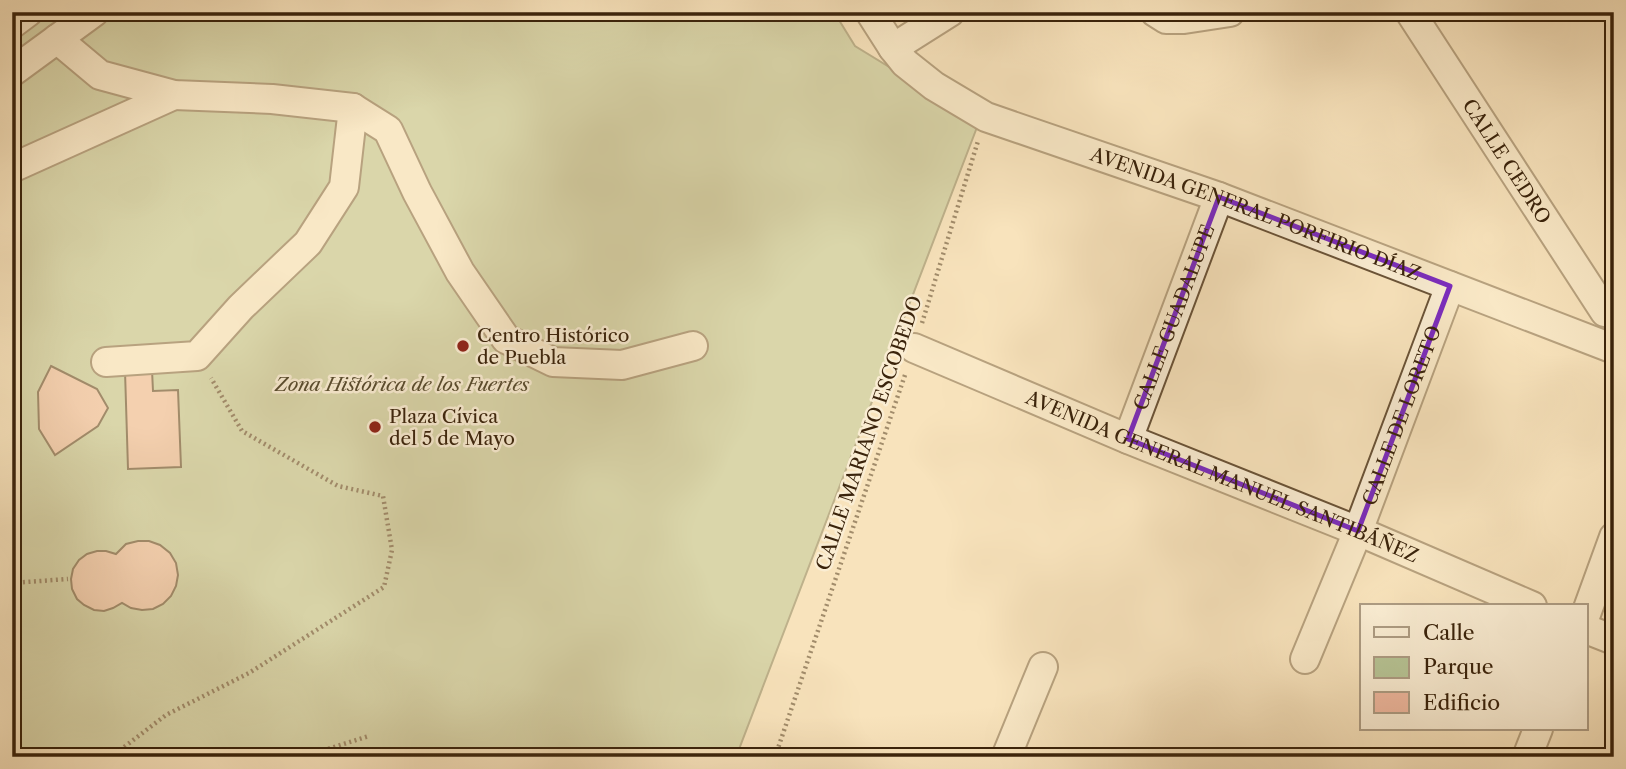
<svg xmlns="http://www.w3.org/2000/svg" width="1626" height="769" font-family="'Libre Caslon Text',serif">
  <rect width="100%" height="100%" fill="#f8e3bc"/>
  <filter id="stains"><feTurbulence type="fractalNoise" baseFrequency=".00286" numOctaves="4"/><feColorMatrix values="0 0 0 0 .2 0 0 0 0 .09 0 0 0 0 .02 0 0 0 .5 -.17"/></filter>
  <radialGradient id="worn" r=".72"><stop offset=".6" stop-color="#630" stop-opacity="0"/><stop offset="1" stop-color="#630" stop-opacity=".3"/></radialGradient>
  <!-- green -->
  <path fill="#b7c596" stroke="#787450" stroke-width="2" d="M12,12H834L855,46L979,122L736,757H12Z"/>
  <!-- building -->
  <path fill="#f0b9a0" stroke="#3a230b" stroke-width="2" d="M51,366L97,389L108,408L98,426L55,455L39,429L38,392Z
    M152,370L153,391L178,390L181,467L128,469L125,371Z
    M138,541H149L160,545L170,553L176,563L178,575L176,586L171,596L163,604L153,609L142,610L131,608L122,603L113,608L104,611L94,610L84,605L77,599L72,589L71,579L73,569L79,560L87,554L97,551H106L116,554L126,544Z"/>
  <g fill="none" stroke-linecap="round" stroke-linejoin="round">
    <defs>
      <g id="minor">
        <path id="s1" d="M870,12L893,48L905,63L934,86L986,117L1219,197L1614,349"/>
        <path d="M1155,12L1166,19H1184L1230,12"/>
        <path id="s2" d="M1410,12L1605,312"/>
        <path d="M12,24L28,12"/>
        <path d="M57,39L100,75L174,95L272,99L353,108L344,187L308,243L241,307L197,356L106,362"/>
        <path d="M893,48L950,12"/>
        <path d="M12,72L94,12"/>
        <path d="M353,108L388,130L417,192L460,272L506,339L553,362L622,365L693,346"/>
        <path d="M12,168L174,95"/>
        <path id="s3" d="M914,348L1128,439L1358,531L1532,606"/>
        <path id="s4" d="M1128,439L1219,197"/>
        <path d="M1586,614L1614,537"/>
        <path d="M1586,629L1614,640"/>
        <path id="s5" d="M1305,659L1358,531L1450,286"/>
        <path d="M1006,757L1043,667"/>
        <path d="M1527,757L1538,729"/>
      </g>
    </defs>
    <!-- minor casing -->
    <use href="#minor" stroke="#6a5337" stroke-width="32"/>
    <!-- path -->
    <path stroke="#3a230b" stroke-width="4.5" stroke-dasharray="2 3.5" stroke-linecap="butt" d="M922,323L978,141
      M12,583L68,579
      M111,757L166,715L249,673L384,587L392,550L383,496L338,486L242,431L211,378
      M302,757L369,736
      M775,757L906,372"/>
    <!-- minor -->
    <use href="#minor" stroke="#faedd3" stroke-width="28"/>
  </g>
  <!-- marked area -->
  <path d="M0 0H1626V769H0ZM1219,197L1450,286L1358,531L1128,439Z" fill="#f8e3bc" fill-opacity=".55" fill-rule="evenodd"/>
  <path fill="none" stroke="#7b2cbf" stroke-width="5" stroke-linejoin="round" d="M1219,197L1450,286L1358,531L1128,439Z"/>
  <!-- markers -->
  <g fill="#8f2418" stroke="#faedd3" stroke-width="2.5">
    <circle cx="463" cy="346" r="7"/>
    <circle cx="375" cy="427" r="7"/>
  </g>
  <g text-anchor="middle" dominant-baseline="central" stroke-width="5" stroke-linejoin="round" paint-order="stroke">
    <!-- street labels -->
    <g font-size="19" fill="#3a230b" stroke="#faedd3">
      <text stroke="none"><textPath href="#s2" startOffset="178">CALLE CEDRO</textPath></text>
      <text stroke="none"><textPath href="#s1" startOffset="446">AVENIDA GENERAL PORFIRIO DÍAZ</textPath></text>
      <text stroke="none"><textPath href="#s4" startOffset="130">CALLE GUADALUPE</textPath></text>
      <text stroke="none"><textPath href="#s5" startOffset="262">CALLE DE LORETO</textPath></text>
      <text transform="translate(869 433) rotate(-71)">CALLE MARIANO ESCOBEDO</text>
      <text stroke="none"><textPath href="#s3" startOffset="334">AVENIDA GENERAL MANUEL SANTIBÁÑEZ</textPath></text>
    </g>
    <!-- poi labels -->
    <g font-size="19" fill="#3a230b" stroke="#faedd3" text-anchor="start">
      <text x="477" y="335">Centro Histórico<tspan x="477" dy="22">de Puebla</tspan></text>
      <text x="389" y="416">Plaza Cívica<tspan x="389" dy="22">del 5 de Mayo</tspan></text>
    </g>
    <!-- park labels -->
    <g font-size="19" font-style="italic" fill="#594c2e" stroke="#faedd3">
      <text x="402" y="384">Zona Histórica de los Fuertes</text>
    </g>
  </g>
  <!-- margin -->
  <rect width="1626" height="769" fill="none" stroke="#f8e3bc" stroke-width="42"/>
  <rect x="14" y="14" width="1598" height="741" fill="none" stroke="#3a230b" stroke-width="3.5"/>
  <rect x="21" y="21" width="1584" height="727" fill="none" stroke="#3a230b" stroke-width="2"/>
  <!-- legend -->
  <rect x="1360" y="604" width="228" height="126" fill="#faedd3" stroke="#ad9c83" stroke-width="2"/>
  <rect x="1374" y="627" width="35" height="10" fill="#faedd3" stroke="#ad9c83" stroke-width="2"/>
  <text x="1423" y="640" font-size="21" fill="#3a230b">Calle</text>
  <rect x="1374" y="657" width="35" height="21" fill="#b7c596" stroke="#ad9c83" stroke-width="2"/>
  <text x="1423" y="674" font-size="21" fill="#3a230b">Parque</text>
  <rect x="1374" y="692" width="35" height="21" fill="#f0b9a0" stroke="#ad9c83" stroke-width="2"/>
  <text x="1423" y="710" font-size="21" fill="#3a230b">Edificio</text>
  <rect width="100%" height="100%" filter="url(#stains)"/>
  <rect width="100%" height="100%" fill="url(#worn)"/>
</svg>
